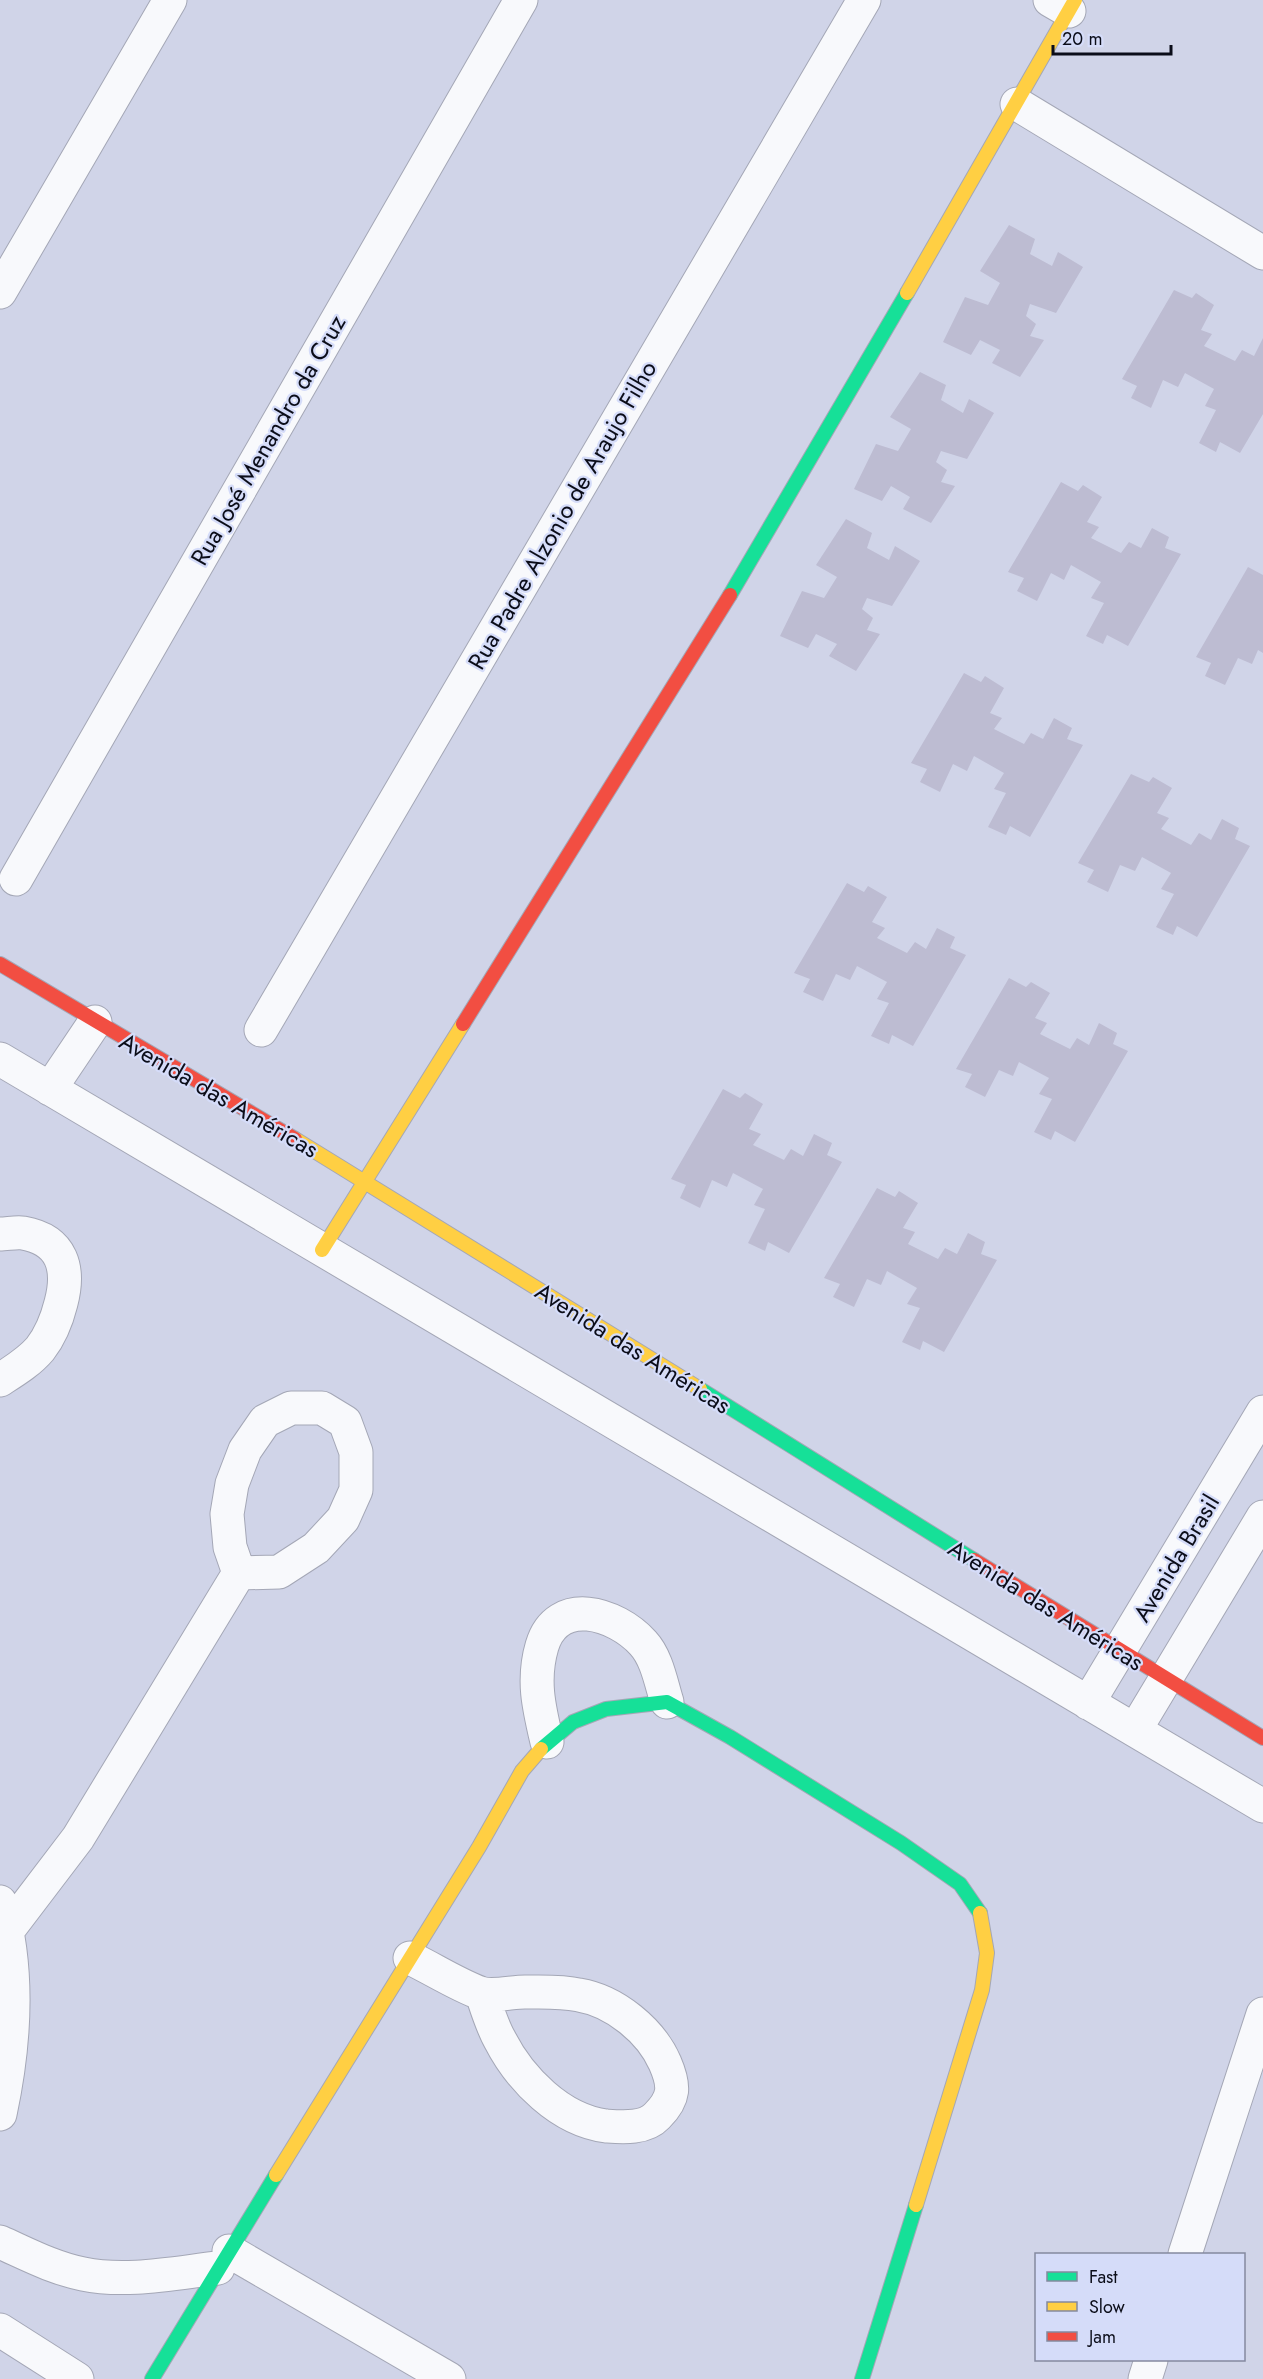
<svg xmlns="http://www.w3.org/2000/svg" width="1263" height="2379" font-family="Jost,sans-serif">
  <rect width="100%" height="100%" fill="#d0d4e8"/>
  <!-- building -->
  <path fill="#bdbcd2" d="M1009,225L1035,239L1030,254L1052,266L1058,252L1083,267L1056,313L1030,304L1026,316L1036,324L1030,336L1044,340L1020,377L992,363L1000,350L980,340L971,355L943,342L965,297L988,305L1000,283L980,271Z
    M1174,290L1192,298L1196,293L1214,305L1201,330L1212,334L1204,346L1235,361L1242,350L1254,356L1263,338V414L1240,453L1220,442L1216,452L1199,443L1216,410L1205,406L1214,389L1185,373L1178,387L1163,380L1151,408L1131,398L1137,386L1122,379Z
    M920,372L946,385L941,400L963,413L969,399L994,413L967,459L941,451L936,462L947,470L941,482L955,486L931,523L903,509L910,497L891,486L882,501L854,489L876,444L898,451L911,429L890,417Z
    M1061,482L1078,491L1083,485L1102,497L1087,522L1099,527L1091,538L1121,553L1129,542L1141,548L1152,528L1169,537L1165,548L1181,554L1128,646L1107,635L1103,644L1086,636L1104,603L1091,598L1101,582L1071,565L1064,580L1051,573L1037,601L1017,591L1024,578L1008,572Z
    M846,519L872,533L867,548L889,560L895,546L920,561L892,606L867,598L862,609L873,618L867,630L880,634L856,671L829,656L837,644L816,634L808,648L780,636L802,591L824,598L837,577L816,565Z
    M1248,567L1263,575V653L1258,650L1252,664L1238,658L1225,685L1205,676L1211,663L1196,657Z
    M964,673L981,682L985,676L1004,688L990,713L1002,718L994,729L1024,744L1031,733L1043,739L1054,718L1072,728L1067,739L1083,745L1030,837L1010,826L1006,835L988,827L1006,793L994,789L1004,773L974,756L967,771L953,764L940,792L920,782L927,769L911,763Z
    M1131,774L1149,782L1153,777L1172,788L1157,813L1169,818L1161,829L1191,845L1199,833L1211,840L1222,819L1239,828L1235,839L1250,846L1197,937L1177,926L1173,935L1156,927L1174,894L1161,889L1171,873L1142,857L1135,871L1120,865L1108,892L1087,882L1094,870L1078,863Z
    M847,883L864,892L868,886L887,897L872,922L885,928L877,938L907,953L915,942L926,949L937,928L955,937L950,948L966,955L913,1046L892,1035L889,1044L871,1036L889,1003L877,999L887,982L857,966L850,980L836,974L823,1001L803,992L810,979L794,973Z
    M1009,978L1026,987L1031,982L1050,993L1035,1018L1047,1023L1040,1034L1070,1049L1077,1038L1089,1045L1099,1023L1117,1033L1113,1044L1128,1051L1075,1142L1055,1131L1051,1140L1034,1132L1052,1099L1039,1094L1049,1078L1019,1062L1013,1076L999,1070L985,1097L965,1087L972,1074L956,1069Z
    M723,1089L740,1098L745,1093L763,1104L749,1129L761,1134L753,1145L784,1160L791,1149L803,1156L814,1134L832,1143L827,1155L842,1162L789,1253L768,1242L765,1251L748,1243L765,1209L754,1205L763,1189L733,1173L727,1187L712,1180L700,1208L680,1198L686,1185L671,1179Z
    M877,1188L895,1197L899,1191L918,1203L903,1228L915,1232L908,1244L938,1259L945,1248L957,1254L968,1233L985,1242L981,1254L997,1260L944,1352L923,1341L920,1350L902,1342L920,1308L907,1304L917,1288L887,1271L881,1285L867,1279L854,1307L833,1297L840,1284L824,1278Z"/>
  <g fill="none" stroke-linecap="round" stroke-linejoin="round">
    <defs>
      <path id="street" d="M1050,0L1069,11
        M1017,104L1263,253
        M0,292L170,0
        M16,879L521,0
        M261,1030L864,0
        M0,1059L1263,1806
        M50,1089L95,1022
        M0,1234C7,1234 16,1232 23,1233C63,1240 70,1269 61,1303C57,1319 51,1335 40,1349C29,1362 14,1371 0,1380
        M1088,1703L1263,1412
        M1135,1730L1263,1517
        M547,1742C539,1708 532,1680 542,1646C557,1595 616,1613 643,1643C657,1658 661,1683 667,1702
        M0,1902C20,1971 15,2044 0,2114
        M8,1930L78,1838L239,1573L230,1547L227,1514L232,1484L245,1450L265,1421L291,1408H322L345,1422L356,1452V1490L343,1519L316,1548L279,1572L239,1573
        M410,1958C433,1969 456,1984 480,1993C492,1997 512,1992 525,1992C543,1992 561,1991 579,1995C615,2001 651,2031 665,2063C675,2086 675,2098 657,2116C645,2129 622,2127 606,2126C560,2120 520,2079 500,2040C492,2026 487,2009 482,1994
        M0,2242C27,2254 53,2268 83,2274C126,2283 174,2273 218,2268
        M229,2251L449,2379
        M1185,2254L1263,2014
        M0,2330L77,2379
        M1145,2379L1151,2360"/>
      <path id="fast" d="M730,595L907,293
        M700,1389L974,1560
        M541,1749L573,1722L606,1709L667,1702L730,1737L901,1843L960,1884L980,1913
        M152,2379L276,2175
        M862,2379L916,2205"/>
      <path id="slow" d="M907,293L1075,0
        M295,1139L700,1389
        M322,1250L463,1024
        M276,2175L479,1847L522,1771L541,1749
        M916,2205L982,1990L987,1953L980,1913"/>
      <path id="jam" d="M0,964L295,1139
        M463,1024L730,595
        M974,1560L1263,1738"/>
    </defs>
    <!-- street casing -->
    <use href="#street" stroke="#a4a7b6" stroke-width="35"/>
    <!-- fast casing -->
    <use href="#fast" stroke="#a4a7b6" stroke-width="16"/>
    <!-- slow casing -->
    <use href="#slow" stroke="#a4a7b6" stroke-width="16"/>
    <!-- jam casing -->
    <use href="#jam" stroke="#a4a7b6" stroke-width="16"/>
    <!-- street -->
    <use href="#street" stroke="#f8f9fc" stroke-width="33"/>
    <!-- fast -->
    <use href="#fast" stroke="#16e098" stroke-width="14"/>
    <!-- slow -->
    <use href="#slow" stroke="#ffcf43" stroke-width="14"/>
    <!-- jam -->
    <use href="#jam" stroke="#f24e42" stroke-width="14"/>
  </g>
  <g text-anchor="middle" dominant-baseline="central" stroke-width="4.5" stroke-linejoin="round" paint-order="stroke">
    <!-- street labels -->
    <g font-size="24" fill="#0b0d19" stroke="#d5dcf9">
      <text transform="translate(268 440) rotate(-60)">Rua José Menandro da Cruz</text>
      <text transform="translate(562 515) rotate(-60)">Rua Padre Alzonio de Araujo Filho</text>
      <text transform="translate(219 1095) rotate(30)">Avenida das Américas</text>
      <text transform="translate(633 1348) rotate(32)">Avenida das Américas</text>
      <text transform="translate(1176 1558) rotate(-59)">Avenida Brasil</text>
      <text transform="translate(1046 1605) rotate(32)">Avenida das Américas</text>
    </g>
  </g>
  <!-- legend -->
  <rect x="1035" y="2253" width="210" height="108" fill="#d5dcf9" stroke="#84899f" stroke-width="1.5"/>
  <rect x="1047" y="2272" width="30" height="9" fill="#16e098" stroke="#84899f" stroke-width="1.5"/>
  <text x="1089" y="2283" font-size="18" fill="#0b0d19">Fast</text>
  <rect x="1047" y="2302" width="30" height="9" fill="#ffcf43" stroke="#84899f" stroke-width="1.5"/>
  <text x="1089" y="2313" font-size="18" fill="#0b0d19">Slow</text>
  <rect x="1047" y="2332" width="30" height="9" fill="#f24e42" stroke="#84899f" stroke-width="1.5"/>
  <text x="1089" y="2343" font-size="18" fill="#0b0d19">Jam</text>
  <!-- scale -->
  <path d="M1053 45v9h118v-9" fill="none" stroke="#0b0d19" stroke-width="3"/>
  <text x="1062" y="45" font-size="18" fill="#0b0d19" stroke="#d5dcf9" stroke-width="4.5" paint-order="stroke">20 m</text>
</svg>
